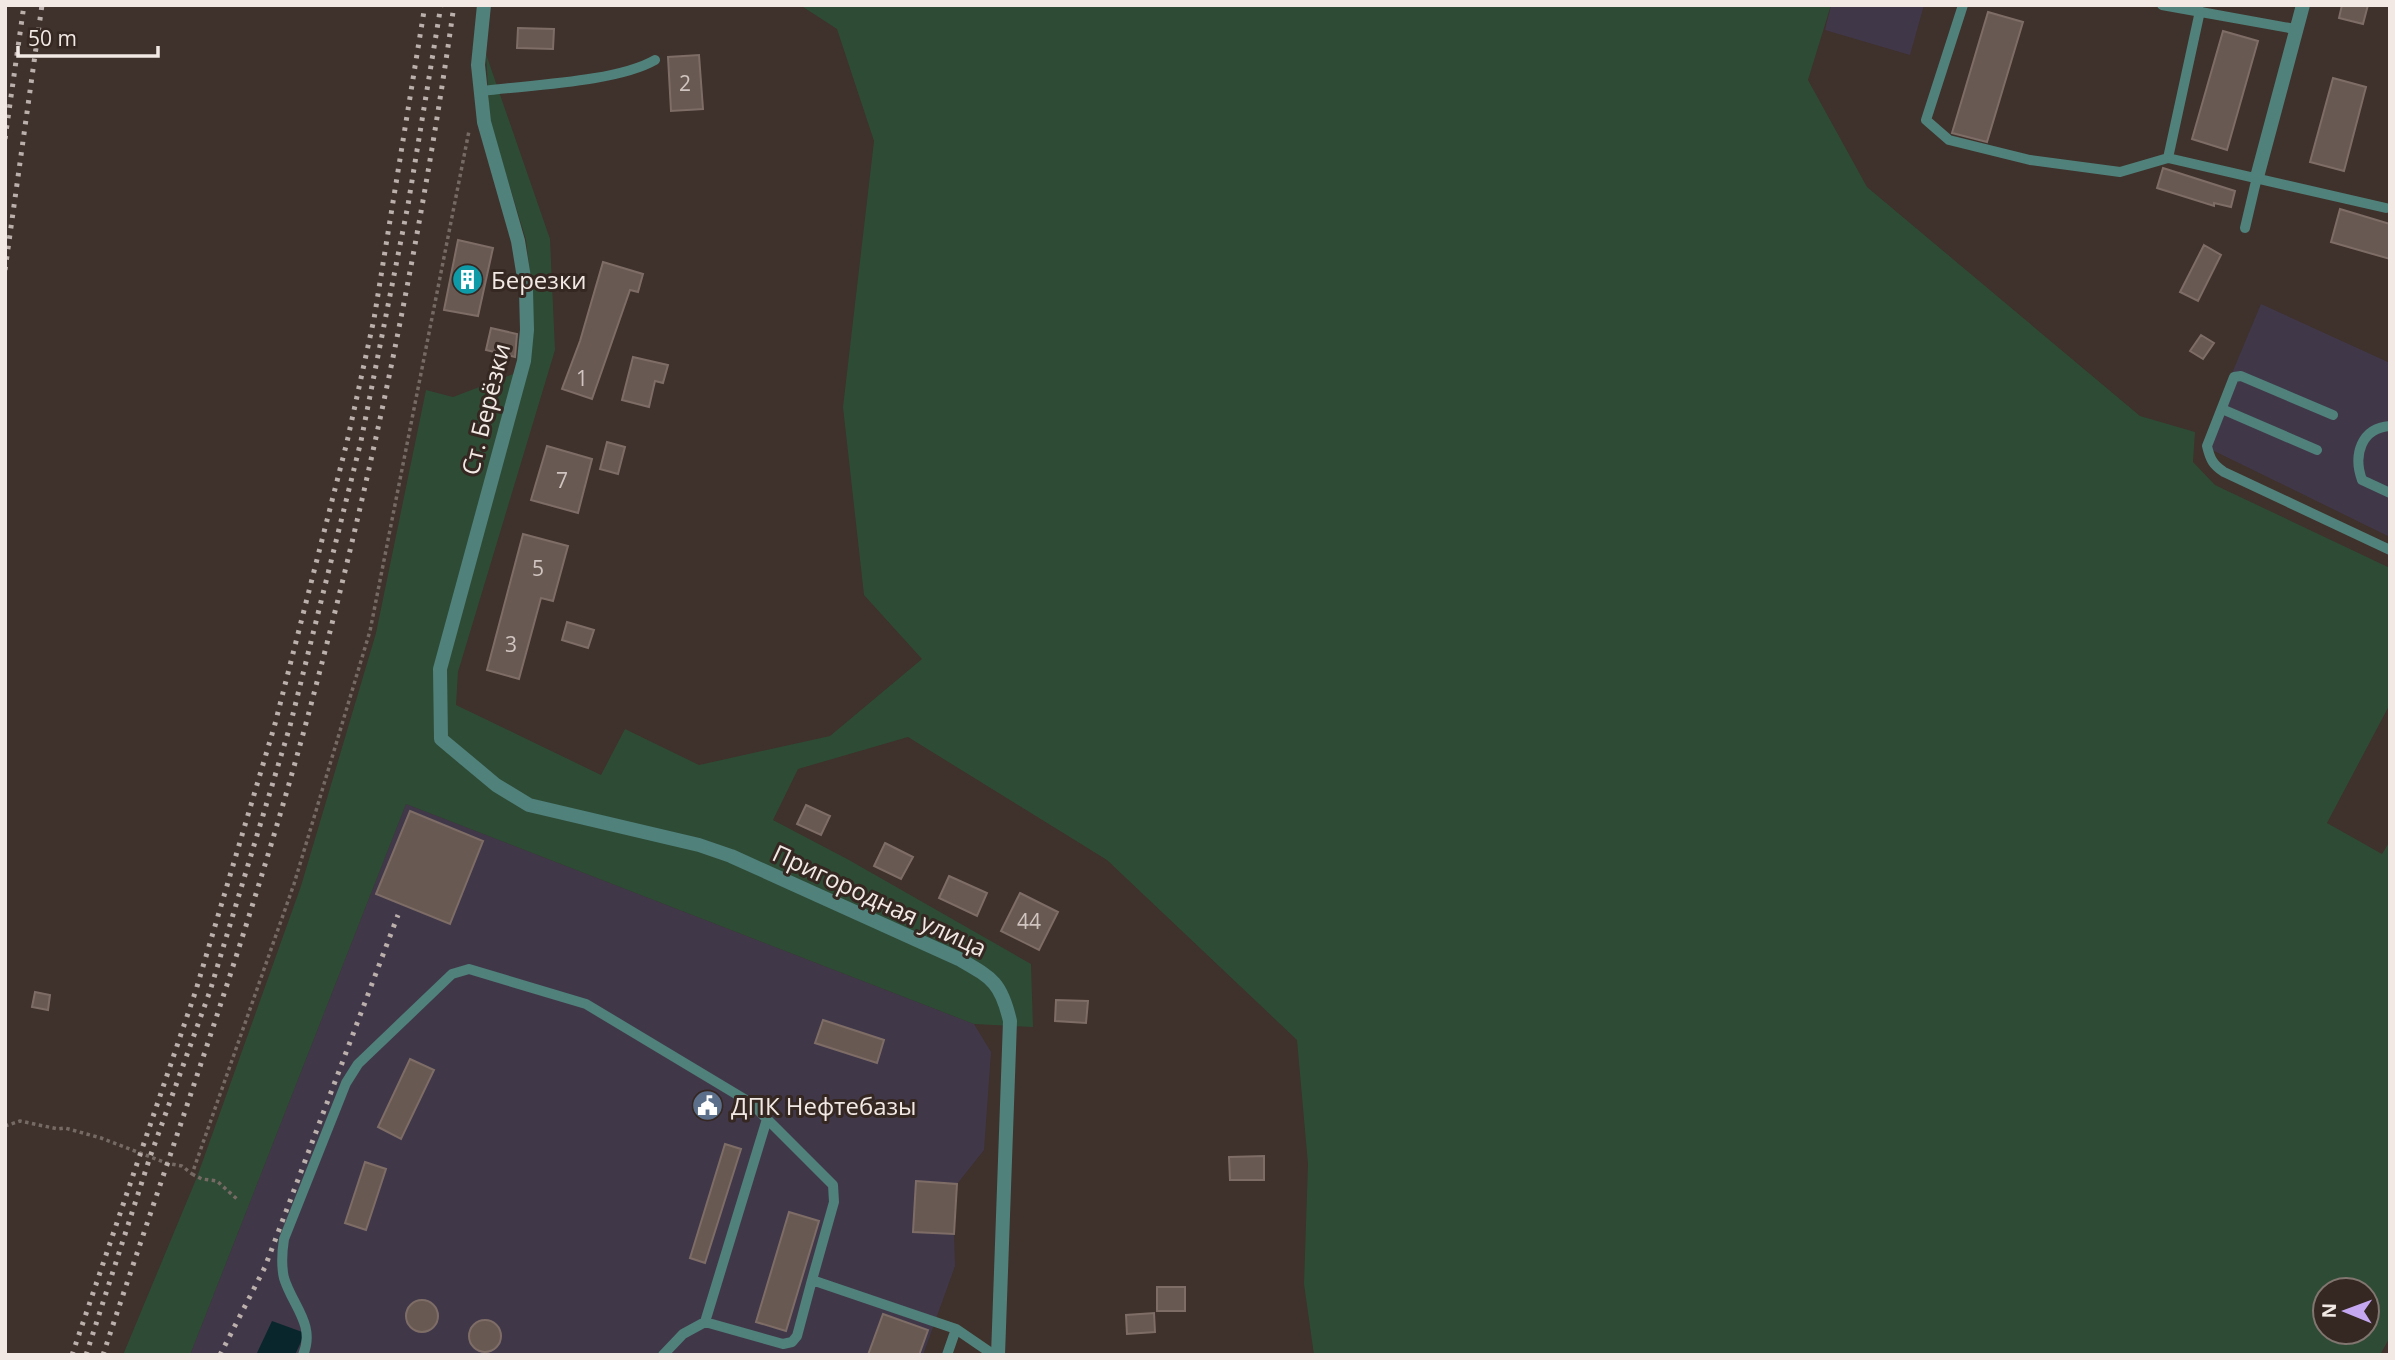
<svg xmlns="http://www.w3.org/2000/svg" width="2395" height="1360" font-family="'Open Sans',sans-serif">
  <rect width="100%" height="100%" fill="#3f312b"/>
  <!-- industrial -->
  <path fill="#403849" d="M1831,5H1924L1910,55L1825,30Z
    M2261,304L2390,363V537L2202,445Z
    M406,804L974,1024L991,1052L984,1150L957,1184L954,1234L955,1266L923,1355H190Z"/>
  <!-- green -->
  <path fill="#2e4b36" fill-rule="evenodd" d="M800,5H1831L1808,80L1867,187L2140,416L2195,432L2193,462L2215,485L2390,568V704L2327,823L2382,854L2390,841V1337L2380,1355H1314L1304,1284L1308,1164L1297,1040L1107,860L908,737L798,769L773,820L849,860L1031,964L1033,1027L974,1024L406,804L190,1355H123L197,1177L301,886L376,633L426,390L453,397L529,368L532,290L526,240L490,121L486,54L550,239L555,350L458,672L456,705L601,775L625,729L699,765L830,736L922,659L864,595L843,407L874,141L837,29ZM2325,1290H2367V1332H2325Z"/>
  <!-- water -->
  <path fill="#09262c" d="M272,1321L305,1333L295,1355H256Z"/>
  <!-- building -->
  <path fill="#695953" stroke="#7e6d67" stroke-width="2" d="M2342,5H2368L2363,24L2339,18Z
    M1988,12L2023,22L1987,142L1952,133Z
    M518,28L554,29L553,49L517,48Z
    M2223,31L2258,41L2227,150L2192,139Z
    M699,55L703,109L671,111L668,57Z
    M2333,78L2366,87L2344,171L2310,162Z
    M2163,168L2235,191L2231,207L2214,203V206L2157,188Z
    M2340,209L2390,224V259L2331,242Z
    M458,240L493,248L478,316L444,310Z
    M2204,245L2221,255L2198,301L2180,292Z
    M603,262L643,274L638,292L630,290L592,399L562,389L580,341Z
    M491,328L517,334L515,357L486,350Z
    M2201,335L2214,343L2203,359L2190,351Z
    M633,357L668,365L663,383L655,381L649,407L622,400Z
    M607,442L625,447L618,474L600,469Z
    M547,446L592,459L578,513L531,500Z
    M523,534L568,546L553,601L541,598L519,679L487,670Z
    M567,622L594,630L588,648L562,640Z
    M806,805L830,816L821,835L797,824Z
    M410,811L483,841L450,924L376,894Z
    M885,843L913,857L901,879L874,866Z
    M949,876L987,893L977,916L939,898Z
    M1020,893L1058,912L1039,950L1001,931Z
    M35,992L50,995L48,1010L32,1007Z
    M1056,1000L1088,1001L1086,1023L1055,1021Z
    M823,1020L884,1040L877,1063L815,1043Z
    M410,1059L434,1070L401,1139L378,1127Z
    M725,1144L741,1149L705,1263L690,1258Z
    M1264,1156V1180H1230L1229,1157Z
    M365,1162L386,1169L366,1230L345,1223Z
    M916,1181L957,1184L954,1234L913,1232Z
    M789,1212L819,1221L786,1331L756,1322Z
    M1157,1287H1185V1311H1157Z
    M406 1316a16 16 0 1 1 32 0a16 16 0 1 1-32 0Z
    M1154,1313L1155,1332L1127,1334L1126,1315Z
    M883,1314L928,1330L919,1355H868Z
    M469 1336a16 16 0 1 1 32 0a16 16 0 1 1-32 0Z"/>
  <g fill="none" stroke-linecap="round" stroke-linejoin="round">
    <!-- path -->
    <path stroke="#766a64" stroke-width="3.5" stroke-dasharray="3.5 3.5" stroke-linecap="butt" d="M5,1126L20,1121L58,1129L65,1128L101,1138L166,1163L182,1166L192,1174L294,884L370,631L469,131
      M192,1174L202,1179L217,1181L238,1200"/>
    <!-- lane -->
    <path stroke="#50817b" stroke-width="10" d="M1963,5L1926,120L1949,140L2030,160L2120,172L2168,158L2386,208
      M2162,5L2295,29
      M482,91C529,85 617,82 655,60
      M2168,158L2200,11
      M2245,228L2257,177
      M2222,409L2317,450
      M2333,415L2241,376L2234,377L2207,446C2210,459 2213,465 2224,472L2390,550
      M2390,426C2361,428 2353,455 2362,480L2390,493
      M705,1322L783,1344L792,1342L797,1336L812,1280
      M303,1355C316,1325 292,1305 284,1278C281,1265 282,1252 284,1239L346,1083L358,1064L452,974L469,969L586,1004L751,1103L833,1185L834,1202L812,1280L956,1329L994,1355
      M663,1355L683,1334L705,1322L767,1119
      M947,1355L956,1329"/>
    <!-- street -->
    <path stroke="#50817b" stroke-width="14" d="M484,5L478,65L484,122L518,241L526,290L527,330L524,361L440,669L441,739L496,785L529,805L699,845L731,856L959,959C992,978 1001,982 1010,1021L998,1355
      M2257,177L2303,5"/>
    <!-- rail -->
    <path stroke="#bbb0ac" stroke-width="5" stroke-dasharray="3.5 7" stroke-linecap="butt" d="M5,139L24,5
      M5,270L42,5
      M72,1355L196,990L275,724L347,442L374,319L425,5
      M86,1355L150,1157L210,991L290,726L361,441L408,205L441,5
      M103,1355C172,1146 247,939 305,727C369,490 420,248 454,5
      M220,1355L265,1267L398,915"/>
  </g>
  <!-- icons -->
  <defs>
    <symbol id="building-disc" viewBox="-11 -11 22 22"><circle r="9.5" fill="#0f9aa8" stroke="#352721"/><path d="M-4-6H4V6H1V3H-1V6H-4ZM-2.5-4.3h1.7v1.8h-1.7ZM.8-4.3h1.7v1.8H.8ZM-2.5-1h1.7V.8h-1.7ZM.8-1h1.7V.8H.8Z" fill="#fff"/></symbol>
    <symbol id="civic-disc" viewBox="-11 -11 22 22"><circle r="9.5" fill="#5c6f8a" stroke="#352721"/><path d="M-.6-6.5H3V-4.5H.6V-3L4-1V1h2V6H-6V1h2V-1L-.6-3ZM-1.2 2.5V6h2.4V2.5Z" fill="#fff"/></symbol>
  </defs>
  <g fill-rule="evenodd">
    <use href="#building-disc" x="450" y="262" width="35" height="35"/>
    <use href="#civic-disc" x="690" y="1088" width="35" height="35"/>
  </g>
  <g text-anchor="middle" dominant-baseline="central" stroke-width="6" stroke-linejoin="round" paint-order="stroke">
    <!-- number labels -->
    <g font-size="21" fill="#d0c5c0">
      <text x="685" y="83">2</text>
      <text x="582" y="378">1</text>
      <text x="562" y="480">7</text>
      <text x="538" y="568">5</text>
      <text x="511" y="644">3</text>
      <text x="1029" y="921">44</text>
    </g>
    <!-- poi labels -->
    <g font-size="24" fill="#f2e9e5" stroke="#352721" text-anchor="start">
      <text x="491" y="279">Березки</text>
      <text x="731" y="1105">ДПК Нефтебазы</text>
    </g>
    <!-- street labels -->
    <g font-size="24" fill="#f2e9e5" stroke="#352721">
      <text transform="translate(485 409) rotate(-76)">Ст. Берёзки</text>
      <text transform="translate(880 900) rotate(25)">Пригородная улица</text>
    </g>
  </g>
  <!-- border -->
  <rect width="2395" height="1360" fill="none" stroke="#f2e9e5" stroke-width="14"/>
  <!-- north arrow -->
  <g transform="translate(2346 1311) rotate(271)"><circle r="33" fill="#352721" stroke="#81756f" stroke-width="2"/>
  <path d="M0-5L12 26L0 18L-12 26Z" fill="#c5a7f1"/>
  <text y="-10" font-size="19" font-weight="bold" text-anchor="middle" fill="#f2e9e5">N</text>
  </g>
  <!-- scale -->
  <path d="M18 46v10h140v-10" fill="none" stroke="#f2e9e5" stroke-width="3.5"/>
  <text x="28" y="46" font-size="21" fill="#f2e9e5" stroke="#352721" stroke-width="5" paint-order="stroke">50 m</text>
</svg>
